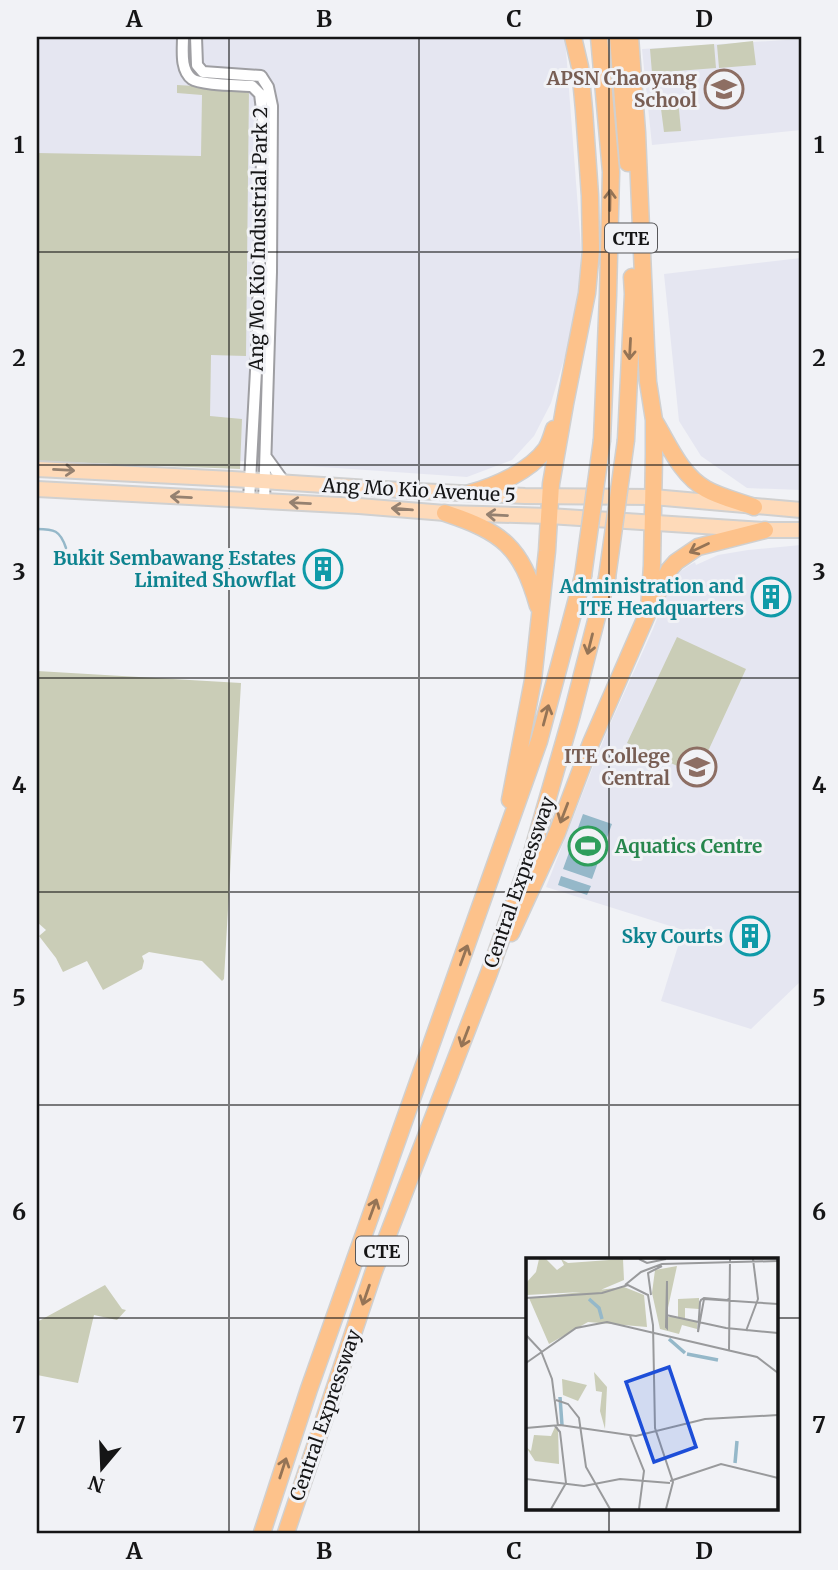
<svg xmlns="http://www.w3.org/2000/svg" width="838" height="1570" font-family="Merriweather,serif">
  <rect width="100%" height="100%" fill="#f1f2f6"/>
  <!-- built -->
  <path fill="#e5e6f1" d="M37,37H565L581,248L579,292L569,343L551,403L534,436L512,460L467,477L37,447Z
    M801,39V130L652,145L642,49Z
    M801,258V490L747,488L701,456L679,421L664,274Z
    M801,545V981L751,1029L661,1001L683,930L546,887L607,731L653,629L671,583L681,571L688,566L695,562L696,565L718,555L748,550Z"/>
  <!-- green -->
  <path fill="#cacdb7" d="M753,41L756,65L719,68L717,45Z
    M714,44L716,68L652,73L650,49Z
    M177,85L249,89L246,356L211,355L210,416L242,419L240,469L37,461V153L201,156L202,95L177,93Z
    M678,99L681,131L664,132L660,101Z
    M677,637L746,669L697,775L627,743Z
    M37,671L241,683L224,979L222,981L202,961L149,952L142,956L144,961L142,969L103,990L87,961L63,972L56,958L39,936L46,930L37,922Z
    M105,1285L122,1309L126,1310L117,1320L94,1315L78,1383L37,1375V1322Z"/>
  <!-- water -->
  <path fill="#95b8c9" d="M583,814L612,824L592,879L563,869Z
    M561,876L591,886L587,895L558,885Z"/>
  <g fill="none" stroke-linecap="round" stroke-linejoin="round">
    <!-- stream -->
    <path stroke="#95b8c9" stroke-width="2.5" d="M37,529C54,529 60,530 66,548"/>
    <defs>
      <path id="minor" d="M183,37C183,50 180,70 192,79C200,85 240,85 252,86L260,94L263,118L257,352L249,500
        M196,37L197,65L203,72L261,76L268,87L272,106L271,272L264,502
        M266,457L284,482"/>
      <path id="major" d="M37,469L232,479L416,491L525,496L653,497L801,510
        M37,489L359,506L445,513L549,516L765,530H801"/>
      <path id="highway" d="M599,37L611,172L608,295L602,440
        M618,37L628,163
        M630,37L637,133L646,347L648,382L654,420V454L652,565L649,610
        M655,422C669,445 681,475 706,489C720,497 738,501 754,507
        M626,440L633,294L632,277
        M470,493C496,486 530,471 546,449C550,443 552,435 554,429
        M445,513C502,532 521,546 538,606
        M510,800L533,680L547,551L551,484L565,404L587,293L591,250L590,196L584,110L580,67L573,37
        M511,933L557,833L591,743L649,610L669,570L676,562L698,547L765,530
        M262,1533L309,1389L539,741L583,576
        M286,1533L374,1271L489,973L532,853L572,714L607,578"/>
    </defs>
    <!-- minor casing -->
    <use href="#minor" stroke="#9e9ea2" stroke-width="14"/>
    <!-- major casing -->
    <use href="#major" stroke="#d0d0d0" stroke-width="18"/>
    <!-- highway casing -->
    <use href="#highway" stroke="#d0d0d0" stroke-width="19"/>
    <!-- minor -->
    <use href="#minor" stroke="#fff" stroke-width="10"/>
    <!-- major -->
    <use href="#major" stroke="#fedab9" stroke-width="14"/>
    <!-- highway -->
    <use href="#highway" stroke="#fdc28b" stroke-width="16"/>
    <defs>
      <path id="highway-bridge" d="M583,576L602,440
        M607,578L626,440"/>
    </defs>
    <!-- highway-bridge casing -->
    <use href="#highway-bridge" stroke="#d0d0d0" stroke-width="19" stroke-linecap="butt"/>
    <!-- highway-bridge -->
    <use href="#highway-bridge" stroke="#fdc28b" stroke-width="16"/>
  </g>
  <!-- one-way arrows -->
  <defs><path id="oneway-shaft" d="M-6 0H5M1.5-3L5.5 0L1.5 3" fill="none" stroke-width="1.6" stroke-linecap="round" stroke-linejoin="round" transform="scale(1.75)"/></defs>
  <g stroke="#957456">
    <use href="#oneway-shaft" transform="translate(610 200) rotate(-89)"/>
    <use href="#oneway-shaft" transform="translate(630 349) rotate(93)"/>
    <use href="#oneway-shaft" transform="translate(699 548) rotate(155)"/>
    <use href="#oneway-shaft" transform="translate(590 644) rotate(104)"/>
    <use href="#oneway-shaft" transform="translate(546 715) rotate(-75)"/>
    <use href="#oneway-shaft" transform="translate(564 813) rotate(111)"/>
    <use href="#oneway-shaft" transform="translate(464 955) rotate(-70)"/>
    <use href="#oneway-shaft" transform="translate(465 1037) rotate(111)"/>
    <use href="#oneway-shaft" transform="translate(373 1209) rotate(-70)"/>
    <use href="#oneway-shaft" transform="translate(366 1295) rotate(109)"/>
    <use href="#oneway-shaft" transform="translate(283 1468) rotate(-72)"/>
  </g>
  <g stroke="#958170">
    <use href="#oneway-shaft" transform="translate(64 470) rotate(3)"/>
    <use href="#oneway-shaft" transform="translate(181 497) rotate(-177)"/>
    <use href="#oneway-shaft" transform="translate(300 503) rotate(-177)"/>
    <use href="#oneway-shaft" transform="translate(402 509) rotate(-175)"/>
    <use href="#oneway-shaft" transform="translate(497 515) rotate(-177)"/>
  </g>
  <!-- grid -->
  <path fill="none" stroke="#151516" stroke-width="2" stroke-opacity="0.55" d="M229,37V1533M419,37V1533M609,37V1260M37,252H801M37,465H801M37,678H801M37,892H801M37,1105H801M37,1318H528M777,1318H801M609,1509V1533"/>
  <!-- icons -->
  <defs>
    <symbol id="school-ring" viewBox="-11 -11 22 22"><circle r="9.5" fill="#f1f2f6" stroke="#8d6e63" stroke-width="1.5"/><path d="M0-5L7-2L0 1L-7-2ZM-4 1L0 2.5L4 1V4Q0 6-4 4Z" fill="#8d6e63"/></symbol>
    <symbol id="building-ring" viewBox="-11 -11 22 22"><circle r="9.5" fill="#f1f2f6" stroke="#0f9aa8" stroke-width="1.5"/><path d="M-4-6H4V6H1V3H-1V6H-4ZM-2.5-4.3h1.7v1.8h-1.7ZM.8-4.3h1.7v1.8H.8ZM-2.5-1h1.7V.8h-1.7ZM.8-1h1.7V.8H.8Z" fill="#0f9aa8"/></symbol>
    <symbol id="university-ring" viewBox="-11 -11 22 22"><circle r="9.5" fill="#f1f2f6" stroke="#8d6e63" stroke-width="1.5"/><path d="M0-5L7-2L0 1L-7-2ZM-4 1L0 2.5L4 1V4Q0 6-4 4Z" fill="#8d6e63"/></symbol>
    <symbol id="stadium-ring" viewBox="-11 -11 22 22"><circle r="9.5" fill="#f1f2f6" stroke="#2e9e5b" stroke-width="1.5"/><path d="M0-5a6.5 5 0 1 0 0 10a6.5 5 0 1 0 0-10ZM-3.5-1.8h7v3.6h-7Z" fill="#2e9e5b"/></symbol>
  </defs>
  <g fill-rule="evenodd">
    <use href="#school-ring" x="702" y="67" width="44" height="44"/>
    <use href="#building-ring" x="301" y="547" width="44" height="44"/>
    <use href="#building-ring" x="749" y="575" width="44" height="44"/>
    <use href="#university-ring" x="675" y="745" width="44" height="44"/>
    <use href="#stadium-ring" x="566" y="824" width="44" height="44"/>
    <use href="#building-ring" x="728" y="914" width="44" height="44"/>
  </g>
  <g text-anchor="middle" dominant-baseline="central" stroke-width="6" stroke-linejoin="round" paint-order="stroke">
    <!-- shield labels -->
    <g fill="#f1f2f6" stroke="#575759" stroke-width="2">
      <rect x="605" y="223.5" width="52" height="29" rx="5"/>
      <rect x="356" y="1236.5" width="52" height="29" rx="5"/>
    </g>
    <g font-size="18" font-weight="bold" fill="#151516">
      <text x="631" y="238">CTE</text>
      <text x="382" y="1251">CTE</text>
    </g>
    <!-- education labels -->
    <g font-size="19" font-weight="bold" fill="#785e54" stroke="#f1f2f6" text-anchor="end">
      <text x="697" y="78">APSN Chaoyang<tspan x="697" dy="22">School</tspan></text>
      <text x="670" y="756">ITE College<tspan x="670" dy="22">Central</tspan></text>
    </g>
    <!-- street labels -->
    <g font-size="19" fill="#151516" stroke="#f1f2f6">
      <text transform="translate(258 239) rotate(-89)">Ang Mo Kio Industrial Park 2</text>
      <text transform="translate(419 490) rotate(3)">Ang Mo Kio Avenue 5</text>
      <text transform="translate(519 882) rotate(-71)">Central Expressway</text>
      <text transform="translate(325 1415) rotate(-71)">Central Expressway</text>
    </g>
    <!-- culture labels -->
    <g font-size="19" font-weight="bold" fill="#0d838f" stroke="#f1f2f6" text-anchor="end">
      <text x="296" y="558">Bukit Sembawang Estates<tspan x="296" dy="22">Limited Showflat</tspan></text>
      <text x="744" y="586">Administration and<tspan x="744" dy="22">ITE Headquarters</tspan></text>
      <text x="723" y="936">Sky Courts</text>
    </g>
    <!-- leisure labels -->
    <g font-size="19" font-weight="bold" fill="#27864d" stroke="#f1f2f6" text-anchor="start">
      <text x="615" y="846">Aquatics Centre</text>
    </g>
  </g>
  <!-- overview -->
  <g transform="translate(526 1258)">
    <rect width="252" height="252" fill="#f1f2f6"/>
    <path d="M13,1H20L31,12L38,7L35,1L42,5L97,1L98,22L72,33L1,37L0,25L10,14ZM151,8L140,59H152V41L173,40V51L159,50V61L171,64V71L156,67L153,76L134,71L126,35L129,12ZM98,29L118,37L121,69L62,64L23,86L3,40ZM68,114L81,129L79,171L74,153L76,134L70,133ZM36,121L61,127L52,143L37,137ZM29,169H32L33,206L9,203L0,189L5,193L8,177L25,178Z" fill="#cacdb7"/>
    <path fill="none" stroke="#95b8c9" stroke-width="3.5" d="M63,41L73,50L76,61M143,81L159,95M161,96L192,102M34,139L36,167M209,205L211,183"/>
    <path fill="none" stroke="#999a9c" stroke-width="2" d="M113,1L121,5L140,1M141,23L140,69L141,70V23M99,27L115,14L136,6L252,3M125,37L122,15L136,8M0,40L76,35L102,27L122,37L127,67L129,170L147,224L140,251M204,40L201,42L178,40L175,42L174,44L172,74L178,41L252,46M140,57L200,70L252,75M220,73L232,41L227,1M0,77L15,93L26,121L32,168M203,93L204,1M0,105L50,70L81,64L231,99L252,115M30,142L42,146L53,160L60,209L84,251M0,170L34,167L110,178L179,161L252,157M104,178L118,213L113,251M0,221L58,228L94,221L144,225M144,223L195,206L252,220M25,251L40,225L34,174L29,168"/>
    <path fill="#1d4ed8" fill-opacity="0.15" stroke="#1d4ed8" stroke-width="3.5" d="M143,109L170,189L128,204L100,124Z"/>
    <rect width="252" height="252" fill="none" stroke="#151516" stroke-width="3.5"/>
  </g>
  <!-- border -->
  <rect width="838" height="1570" fill="none" stroke="#f1f2f6" stroke-width="77"/>
  <!-- north arrow -->
  <g transform="translate(102 1468) rotate(199)" stroke="#f1f2f6" stroke-width="5" paint-order="stroke">
  <path d="M0-5L12 26L0 18L-12 26Z" fill="#151516"/>
  <text y="-10" font-size="19" font-weight="bold" text-anchor="middle" fill="#151516">N</text>
  </g>
  <rect x="38" y="38" width="762" height="1494" fill="none" stroke="#151516" stroke-width="2.5"/>
  <g font-size="23" text-anchor="middle" font-weight="bold" fill="#151516">
    <text x="134" y="27">A</text>
    <text x="324" y="27">B</text>
    <text x="514" y="27">C</text>
    <text x="704" y="27">D</text>
    <text x="19" y="153">1</text>
    <text x="819" y="153">1</text>
    <text x="19" y="366">2</text>
    <text x="819" y="366">2</text>
    <text x="19" y="580">3</text>
    <text x="819" y="580">3</text>
    <text x="19" y="793">4</text>
    <text x="819" y="793">4</text>
    <text x="19" y="1006">5</text>
    <text x="819" y="1006">5</text>
    <text x="19" y="1220">6</text>
    <text x="819" y="1220">6</text>
    <text x="19" y="1433">7</text>
    <text x="819" y="1433">7</text>
    <text x="134" y="1559">A</text>
    <text x="324" y="1559">B</text>
    <text x="514" y="1559">C</text>
    <text x="704" y="1559">D</text>
  </g>
</svg>
